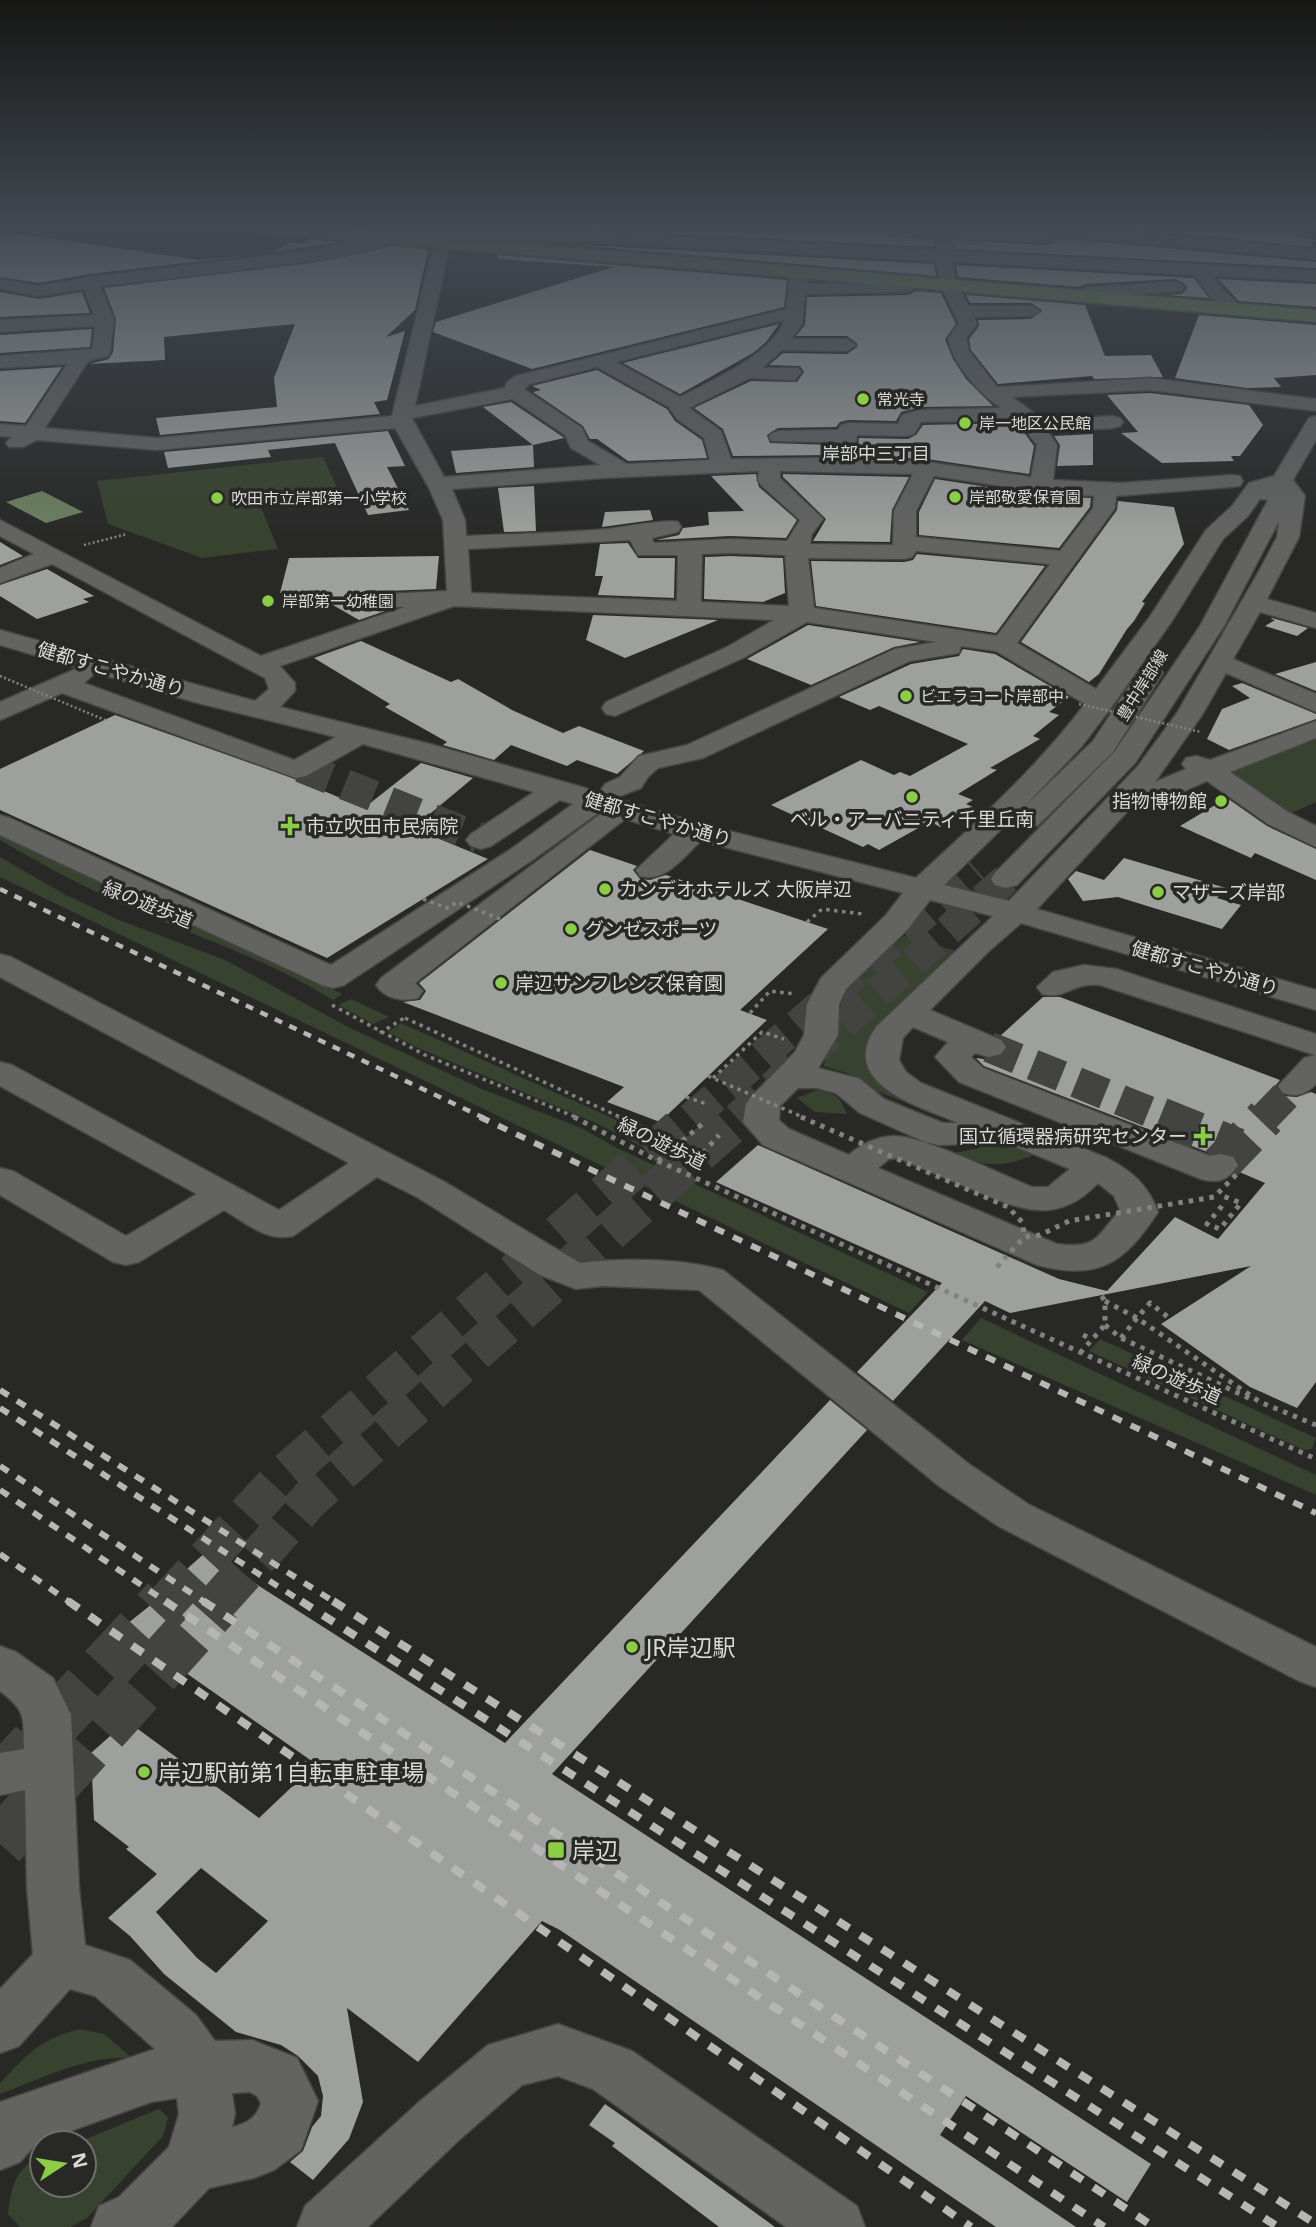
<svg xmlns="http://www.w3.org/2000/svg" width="1316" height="2227" font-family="'Noto Sans','Noto Sans JP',sans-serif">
  <rect width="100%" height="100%" fill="#282927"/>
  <!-- green -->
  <path fill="#37432e" d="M323,457L341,496L260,505L278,549L202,558L108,524L97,481Z
    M1316,734V802L1285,816L1226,776L1227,769Z
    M0,832L342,994L333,1000C272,962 204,939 138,911C90,891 45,866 0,840Z
    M0,857L66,895L119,920L225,960L350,1028L482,1089L581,1128L617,1148L928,1292L909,1313L0,877Z
    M904,936L956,951L876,1032C838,1091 921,1093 934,1114L879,1092L847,1073L823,1066L838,1033L840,1006L852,982Z
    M351,999L389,1017L373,1024L340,1006V1004Z
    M401,1023L663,1141L652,1152L596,1123L416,1047L388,1032Z
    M817,1090C835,1093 841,1097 847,1114L815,1112L797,1098Z
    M993,1144L1010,1145L1036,1154C1002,1169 980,1167 947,1152H961Z
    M981,1318L1316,1475V1495L962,1340Z
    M1100,1339L1316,1438L1312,1449L1304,1450L1089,1351Z
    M80,2029L104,2034L132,2058C86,2055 43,2078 0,2094V2083C26,2055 42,2038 80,2029Z
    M159,2109L168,2117L163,2136L87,2218L71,2227H20L8,2214C11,2189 15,2167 42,2156V2185H84V2143H76Z"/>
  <!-- water -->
  <path fill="#6d8060" d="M42,491L83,512L46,523L6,502Z"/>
  <!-- building -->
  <path fill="#9ea09d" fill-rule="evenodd" d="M568,227H885L886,234L893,237L936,240L934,247L566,229Z
    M1312,227L1294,236L1316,240L1310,244L1316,247L1114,228Z
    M21,234L199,260L254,255L90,274L39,283L0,277V237Z
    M1057,238L1316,262V268L956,249L952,240L1046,245L1052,244Z
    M310,239L340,242L275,252L289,242L303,244Z
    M562,244L934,264L936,276Z
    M392,246L428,249L415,310L386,337L405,331L387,400L374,402L380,414L160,435L156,418L277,407L274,378L295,324L164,337L165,360L89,364L109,359L113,352L116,319L104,288L310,263Z
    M498,255L787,280L784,307L532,369L433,332L436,322L613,267L498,259Z
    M956,265L1194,278L1209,298L1165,295L1182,294L1187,289L1186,285L1176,279L1085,284L1079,287L958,277Z
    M1218,279L1316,284V307L1239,301Z
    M916,291L941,293L956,324L945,339L953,359L966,379L993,406L920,407L901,412L896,421L848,420L840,422L836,427L778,428L767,435L770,443L832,445L831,455L733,456L723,429L694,408L751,381L797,382L804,372L800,366L769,365L783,353L847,354L857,347V343L847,336H796L805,325L807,297L908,295Z
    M0,292L39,299L82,292L90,313L0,317Z
    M966,295L1085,305L1105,356L1151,355L1163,377L1094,379L1092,376L998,384L971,350L969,339L979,326L978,320L1031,319L1042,310L1031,303H970Z
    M1199,315L1316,325V375L1274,378L1281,387L1247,388L1175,378Z
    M779,324L766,342L753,353L680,394L623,363Z
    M92,329L90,347L0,353V335Z
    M62,367L25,423L0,421V371Z
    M597,370L667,409L675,421L702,440L707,458L628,461L597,439H590L583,426L533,392L541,390L532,386Z
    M1150,393L1249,405L1263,425L1240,456H1231L1234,461L1162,463L1121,433L1138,432L1107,395Z
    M511,402L563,437L564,438L533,445L483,407Z
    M1017,423L1034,446L1029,474L927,459L857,456L859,438L908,439L916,435L923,425Z
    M388,431L405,466L387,467L409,510L368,515L335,443L268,450L271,457L168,468L164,452Z
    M1093,434V465L1057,466L1060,445L1054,436Z
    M533,445L534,467L456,473L451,451Z
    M756,474L759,487L797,520L786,538L730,536L656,540L679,535L683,528L709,525L708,512L744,511L711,476Z
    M783,474L909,477L892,510L890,542L813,541L826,519L783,477Z
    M935,479L1048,496L1091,498L1090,507L1059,548L919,535V512Z
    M534,486L536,531L504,532L498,488Z
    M1118,501L1174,507L1184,544L1142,602L1145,603L1134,621L1127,629L1099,674L1089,682L1021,642L1117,510Z
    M650,510L653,520L602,527L605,512Z
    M0,542L23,556L0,565Z
    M628,543L638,558H675L674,598L598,595L603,576H595L600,544Z
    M917,554L1045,566L996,633L816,606L811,561L904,562L913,560Z
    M439,556L436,589L362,592L357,599L362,608L391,609L359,620L312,593H280L289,558Z
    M730,556L783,558L785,593L763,602L704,599L705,557Z
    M47,569L94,596L83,599L89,602L37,619L0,596V585Z
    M593,615L718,620L625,658L586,640Z
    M1271,619L1272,618L1308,628L1297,636L1265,626L1275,620Z
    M808,625L920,642L894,647L811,685L747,659Z
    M361,641L451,682L458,679L512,710L563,733L579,726L644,751L617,774L577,760L567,766L511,745L494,760L443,745L447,742L385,707L390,704L314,658Z
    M963,649L995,654L1069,697L1049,712L1059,715L1033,736L1040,739L990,768L997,770L958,794L973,800L966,804L975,808L940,827L935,824L927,828L922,826L879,850L868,844L863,847L771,805L861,760L894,775L900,772L910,776L968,744L879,706L870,710L839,697L911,664L959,656Z
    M1316,662V691L1275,674Z
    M1242,683L1316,714V719L1229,750L1207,739L1222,709L1250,698L1232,686Z
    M115,715L298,780L364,808L421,763L473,778L413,828L488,859L327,958L0,810V769Z
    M1227,798L1267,826L1316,849V880L1255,853L1251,858L1180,826Z
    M590,850L637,866L633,870L640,879L650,880L666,875L828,929L740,1010L767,1020L660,1122L607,1102L624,1087L403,1002L420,1000L426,991L419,983Z
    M1124,858L1226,888L1217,898L1241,905L1222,929L1118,897L1083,901L1068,879L1076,871L1104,880Z
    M1043,997H1060L1280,1080L1275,1086L1282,1096L1297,1097L1311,1092L1316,1094V1382L1297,1408L1250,1387L1161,1324L1251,1266L1010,1313L985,1301L893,1401L857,1372L942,1283L716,1182L758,1145L1059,1279L1107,1291L1175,1217L1218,1239L1265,1183L1237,1171L1241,1165L1235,1156L1221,1151L1210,1153L984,1066L976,1058L990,1060L1003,1056L1009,1047L999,1037Z
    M830,1400L867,1430L552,1774L1151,2164L1127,2202L966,2096L940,2135L1076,2227H996L560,1930L542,1921L418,2062L347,2008L363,2102L349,2139L313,2180L290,2162L303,2151L312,2127L321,2116L323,2096L318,2076L298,2056L281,2045L236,2032L164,1974L130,1936L108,1918L157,1874L126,1849L129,1847L94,1820L91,1753L127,1721L259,1818L316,1764L122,1628L183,1579L179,1576L206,1552L505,1743ZM201,1868L268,1921L216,1973L197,1958L156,1912Z
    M605,2104L625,2118L775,2227H719L612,2146L615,2143L589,2125Z"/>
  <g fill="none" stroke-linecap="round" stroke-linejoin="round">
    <!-- minor-tunnel-far2 -->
    <path stroke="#434442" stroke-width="31" stroke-dasharray="31 16" stroke-linecap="butt" d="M301,767L479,838
      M989,1047L1165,1118
      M691,1118L976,869
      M737,1118L1006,879
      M1264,1118L1295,1086"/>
    <!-- minor-tunnel-far1 -->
    <path stroke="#434442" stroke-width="40" stroke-dasharray="40 20" stroke-linecap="butt" d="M1160,1117L1237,1148
      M1220,1165L1266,1117
      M166,1603L283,1476L693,1117
      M217,1603L310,1499L739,1117"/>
    <!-- minor-tunnel -->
    <path stroke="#434442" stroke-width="52" stroke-dasharray="52 25" stroke-linecap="butt" d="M0,1782L167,1601
      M0,1844L218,1601"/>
    <defs>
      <path id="minor" d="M0,227H27L25,230L0,235Z
        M380,227L610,233L936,250L939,240L945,239L953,244V251L1316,271V281L1213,276L1225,292L1240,305L1231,310L1213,300L1195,275L953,262L955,277L968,306H1031L1040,311L1031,316L974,317L977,324L966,338L969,351L997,387L1150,378L1316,399V411L1150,390L1012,397L1034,413L1039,420L1113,416L1120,418L1123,422L1120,426L1113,428L1048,432L1057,445L1053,480L1121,483L1232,475L1240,476L1243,481L1240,486L1232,487L1116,496L1115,508L1017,643L1096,689L1149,618L1206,530L1232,506L1249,483L1274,476L1309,418L1316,416V440L1293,480L1305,496L1299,537L1267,599L1316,613V628L1260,612L1233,659L1316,694V712L1226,673L1202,715L1155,782L1186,769L1182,764L1186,758L1196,756L1210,760L1316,721V738L1230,772L1288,812L1316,826V847L1268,824L1207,781C1187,789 1158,807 1137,801L1037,909L1316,990V1010L1021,923L989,951L930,1010L1001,1040L1006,1047L1001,1054L989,1057L975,1053L971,1057L983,1068L1210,1156L1220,1154L1233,1157L1238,1165C1228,1180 1219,1184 1201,1179L959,1082L935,1057L948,1042L913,1027L903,1038L899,1060L906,1072L921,1083L1107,1158C1132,1171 1148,1185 1158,1212C1124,1264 1098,1281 1037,1265L763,1145L743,1122L746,1104L751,1097L795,1052L804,1035L807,1004L821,978L886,915L903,893L701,841C683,857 666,883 640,876L636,870L674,834L625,819L415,983L423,991L418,998C403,1002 385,999 376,985L381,978L602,813L599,812L531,861L344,985L333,988L322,985L0,835V815L10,818L331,965L511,849L573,804L560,800L491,846L481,849L471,846L466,840L471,834L534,792L363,744L306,776L296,778L62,693L0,720V702L78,668L0,645V630L255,701L269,689L265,678L52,564L0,583V568L34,554L0,536V520L261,656L405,607L362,605L359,600L362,595L447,591L443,520L429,488L395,428L157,450L37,440L23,447H9L6,443L12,437L0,436V424L26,426L67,364L0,368V356L92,349L95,326L0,332V320L94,315L84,289L39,296L0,289V279L39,286L90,277L300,252L393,234L399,235L401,239C384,258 142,281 100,286L114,320L110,352L108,356L88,361L45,428L157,438L392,416L433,247L428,237L388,232ZM443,238L610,243L936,261L941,286L959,324L948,338C953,365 979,393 1001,408L920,410L902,415L898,424L848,423L841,425L838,430L779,431L772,433L769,437L772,441L835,442L833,458L731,459L721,431L689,408L750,378L795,380L801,372L798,368H762L782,350L847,351L856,345L847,339H791L802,325L805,294L908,292L917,287L908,282L807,284L808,273L799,268L790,273L786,309L516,376L507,382L505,388L415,406L449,247ZM784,320C776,352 708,383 680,397L616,362ZM597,367L669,407L677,419L704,438L710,460L627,464L588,441L582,428L524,389L530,384ZM512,399L565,435L571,448L600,465L444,477L412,418ZM1018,420L1037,445L1031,477L927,462L854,458L857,435L907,436L914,434L921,422ZM759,471L758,480L761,485L800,520L787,541L730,539L654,543L652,538L678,532L681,527L678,522C667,519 623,527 608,529C561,533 514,534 466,536L465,520L452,489L603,478ZM780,471L913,474L894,511L893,545L810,544L812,534L823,519L780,478ZM934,476L1048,493L1094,496L1093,508L1060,551L916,537V511ZM1260,499L1268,500L1200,626L1115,751L995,873L991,879L995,885L1006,888L1017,885L1135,763L1224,626L1279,521L1277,537L1258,573L1177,713L1138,766L1009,901L944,885L1017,814L1014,819L1018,825L1028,828L1038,825L1113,752L1163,673L1159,668L1150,665L1141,668L1093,741L1023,808L1082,746L1110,709L1172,621L1223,539L1248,516ZM630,540L638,555H678L677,601L471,593L468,549ZM916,551L1050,564L997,636L814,608L808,558L904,559L912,557ZM730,553L785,555L789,606L701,602L702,554ZM454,606L774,620L727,647L606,702L602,708L606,714L615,716L745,657L807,622L937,642L895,649L687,745L639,756L620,777L605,784L601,790L603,793L430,744L280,707L295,691V683L280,666ZM961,646L996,651L1085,704C1036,769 975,823 916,878L705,825L615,798L641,788L648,777L658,768L703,758L910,661L959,653ZM90,671L194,702L336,737L294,760L84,683L93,675ZM930,900L993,916L876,1027C837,1084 919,1106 958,1123H943L884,1099L860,1079L818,1068L838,1035L839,1004L846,989L908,929ZM798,1088H817L836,1093L860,1113L925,1142L938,1145L969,1144L992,1137L1070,1169L1048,1187H1032C1002,1175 922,1135 893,1136C876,1137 861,1144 849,1155L789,1129L779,1120L780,1106ZM898,1158C923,1169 948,1179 974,1190C1021,1210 1057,1226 1098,1183L1114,1196L1120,1210C1096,1238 1096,1249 1057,1244L878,1168L889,1159Z
        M888,227L1039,232L1041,227H1081L1315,249L1316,259L1055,235L1052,241L1046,242L894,235L888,233L886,230Z
        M1176,282L1185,287L1182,291L1085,297L1076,292L1085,287Z
        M0,954L11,957L443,1181L580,1263C626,1258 678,1258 723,1270L969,1464L1028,1504L1316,1647V1687L1299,1681L998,1526L939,1486L699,1290L603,1286L576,1289L540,1275L417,1197L377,1177L293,1236C267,1242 246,1223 224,1210L139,1262L126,1265L113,1262L0,1195V1168L13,1171L126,1236L197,1194L0,1086V1062L12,1065L279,1210L349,1163L0,977Z
        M1084,965L1116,969L1316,1034V1084C1305,1095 1298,1097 1283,1093L1278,1086L1304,1058L1315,1055L1100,985C1071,982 1067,1000 1042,994L1037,987L1053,972Z
        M0,1646L16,1652L53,1678L71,1715L79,1888L85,1945L130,1960L196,2015L215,2041L252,2040L297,2058L318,2101L301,2150L274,2170L254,2178L209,2188L172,2227H91L99,2206L119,2197L169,2147L179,2114L177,2098L151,2102L37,2143L20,2162L0,2170V2102L155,2049L95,1996L70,1989L19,2046L0,2053V1989L33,1954L27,1888L25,1790L0,1795V1753L24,1749C23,1716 27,1712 0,1691ZM250,2092L257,2096L261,2103C257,2118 246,2124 232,2127L235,2114L232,2093Z
        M558,2024L632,2051L857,2206L865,2227H786L593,2089L558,2076L522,2085L459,2140L368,2227H297L305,2206L419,2102L488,2045Z"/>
      <path id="major" d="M250,227H325L1316,310V322L259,232Z"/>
    </defs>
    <!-- minor casing -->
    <use href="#minor" stroke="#454644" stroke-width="3"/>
    <!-- major casing -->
    <use href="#major" stroke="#454644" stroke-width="4"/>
    <!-- path-far2 -->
    <path stroke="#828381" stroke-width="2.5" stroke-dasharray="2 2.5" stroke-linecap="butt" d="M84,545L127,534"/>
    <!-- path-far1 -->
    <path stroke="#828381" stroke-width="3.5" stroke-dasharray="3.5 4.5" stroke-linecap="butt" d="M807,922L822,909L863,914
      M332,1005L425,1055L578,1118
      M750,1013L770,991L795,994
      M405,1018L622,1118
      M380,1033L404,1018
      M713,1078L762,1032L784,1039
      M686,1097L707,1104"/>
    <!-- path -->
    <path stroke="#828381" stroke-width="5" stroke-dasharray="4.5 6" stroke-linecap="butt" d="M574,1117L658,1161L1316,1459
      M618,1117L677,1144
      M703,1153L719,1135
      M658,1161L706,1121
      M1222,1206L1207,1224L1220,1229L1241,1203L1223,1196
      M1105,1301L1137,1318L1150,1303L1169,1318
      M1105,1325L1121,1338L1253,1400
      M1083,1335L1092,1339
      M1121,1338L1137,1318L1260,1402L1316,1425
      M1080,1353L1105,1325V1301L1101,1295"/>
    <!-- minor -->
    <use href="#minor" fill="#636462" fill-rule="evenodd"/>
    <!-- major -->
    <use href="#major" fill="#677f51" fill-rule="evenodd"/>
    <!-- rail-far2 -->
    <path stroke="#b6b7b5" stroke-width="4.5" stroke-dasharray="8 8" stroke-linecap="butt" d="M0,889L484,1118"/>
    <!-- rail-far1 -->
    <path stroke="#b6b7b5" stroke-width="6" stroke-dasharray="10 10" stroke-linecap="butt" d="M480,1117L1316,1513
      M0,1390L336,1603
      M0,1408L304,1603
      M0,1466L206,1603
      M0,1490L168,1603
      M0,1554L71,1603"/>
    <!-- rail -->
    <path stroke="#b6b7b5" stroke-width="8" stroke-dasharray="13 13" stroke-linecap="butt" d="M68,1601L971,2227
      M165,1601L1104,2227
      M203,1601L1154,2227
      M301,1601L1278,2227
      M333,1601L1316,2224"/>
    <!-- path-bridge-far2 -->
    <path stroke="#828381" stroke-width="2.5" stroke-dasharray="2 2.5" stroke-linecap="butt" d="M0,676L105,720
      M1079,704L1201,732"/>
    <!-- path-bridge-far1 -->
    <path stroke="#828381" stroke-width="3.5" stroke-dasharray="3.5 4.5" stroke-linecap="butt" d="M423,899L447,908L457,902L500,919
      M708,1076L805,1118"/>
    <!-- path-bridge -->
    <path stroke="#828381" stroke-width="5" stroke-dasharray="4.5 6" stroke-linecap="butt" d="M801,1117L1008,1207L1023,1223L1024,1237
      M997,1267L1024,1237L1040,1235L1069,1221L1214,1197L1239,1172"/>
  </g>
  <!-- sky -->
  <linearGradient id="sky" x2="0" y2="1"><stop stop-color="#161715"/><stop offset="0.42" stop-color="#424952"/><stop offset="1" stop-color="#424952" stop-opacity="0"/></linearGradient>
  <rect width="1316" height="539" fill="url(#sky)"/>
  <!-- markers -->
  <g fill="#8bce46" stroke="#282927" stroke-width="2.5">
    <circle cx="863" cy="399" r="7"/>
    <circle cx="965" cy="423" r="7"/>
    <circle cx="955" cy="497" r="7"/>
    <circle cx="217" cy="498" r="7"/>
    <circle cx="268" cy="601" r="7"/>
    <circle cx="906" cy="696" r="7"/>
    <circle cx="912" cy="797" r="7"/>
    <circle cx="1221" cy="801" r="7"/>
    <path d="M286.5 815.5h7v7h7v7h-7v7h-7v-7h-7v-7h7z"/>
    <circle cx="605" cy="889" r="7"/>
    <circle cx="1158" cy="892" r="7"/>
    <circle cx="571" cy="929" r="7"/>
    <circle cx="501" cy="983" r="7"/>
    <path d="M1199.5 1125.5h7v7h7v7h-7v7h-7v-7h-7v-7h7z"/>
    <circle cx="632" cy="1647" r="7"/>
    <circle cx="144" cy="1772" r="7"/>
    <rect x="547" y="1841" width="18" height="18" rx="3.5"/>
  </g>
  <g text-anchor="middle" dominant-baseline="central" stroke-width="7" stroke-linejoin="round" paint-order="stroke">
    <!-- far-poi labels -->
    <g font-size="16" fill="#dadbd9" stroke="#282927" text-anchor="start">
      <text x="877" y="399">常光寺</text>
      <text x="979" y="423">岸一地区公民館</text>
      <text x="969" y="497">岸部敬愛保育園</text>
      <text x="231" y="498">吹田市立岸部第一小学校</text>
      <text x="282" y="601">岸部第一幼稚園</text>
      <text x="920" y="696">ビエラコート岸部中</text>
    </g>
    <!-- far-street labels -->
    <g font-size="16" fill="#dadbd9" stroke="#282927">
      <text transform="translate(1142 685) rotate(-58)">豊中岸部線</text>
    </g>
    <!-- far-neighbourhood labels -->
    <g font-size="18" fill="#d6d8d5" stroke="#282927">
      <text x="876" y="453">岸部中三丁目</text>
    </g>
    <!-- street labels -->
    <g font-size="19" fill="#dadbd9" stroke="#282927">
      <text transform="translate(111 669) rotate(16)">健都すこやか通り</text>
      <text transform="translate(658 819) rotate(16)">健都すこやか通り</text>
      <text transform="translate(148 904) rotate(22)">緑の遊歩道</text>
      <text transform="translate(1205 968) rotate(16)">健都すこやか通り</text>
      <text transform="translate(662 1143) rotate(26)">緑の遊歩道</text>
      <text transform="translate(1177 1379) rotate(24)">緑の遊歩道</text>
    </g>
    <!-- poi labels -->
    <g font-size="19" fill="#dadbd9" stroke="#282927" text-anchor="start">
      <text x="1207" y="801" text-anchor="end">指物博物館</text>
      <text x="912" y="819" text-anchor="middle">ベル・アーバニティ千里丘南</text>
      <text x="306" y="826">市立吹田市民病院</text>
      <text x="619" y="889">カンデオホテルズ 大阪岸辺</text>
      <text x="1172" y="892">マザーズ岸部</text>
      <text x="585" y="929">グンゼスポーツ</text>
      <text x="515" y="983">岸辺サンフレンズ保育園</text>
      <text x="1187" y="1136" text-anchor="end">国立循環器病研究センター</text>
    </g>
    <!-- near-poi labels -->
    <g font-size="23" fill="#dadbd9" stroke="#282927" text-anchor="start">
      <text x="646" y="1647">JR岸辺駅</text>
      <text x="158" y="1772">岸辺駅前第1自転車駐車場</text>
      <text x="572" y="1850">岸辺</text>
    </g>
  </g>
  <!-- north arrow -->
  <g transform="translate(63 2164) rotate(78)"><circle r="33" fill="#282927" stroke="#6f706e" stroke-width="2"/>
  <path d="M0-5L12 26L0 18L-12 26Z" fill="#8bce46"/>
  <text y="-10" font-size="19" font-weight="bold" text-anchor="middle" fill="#dadbd9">N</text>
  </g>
</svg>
